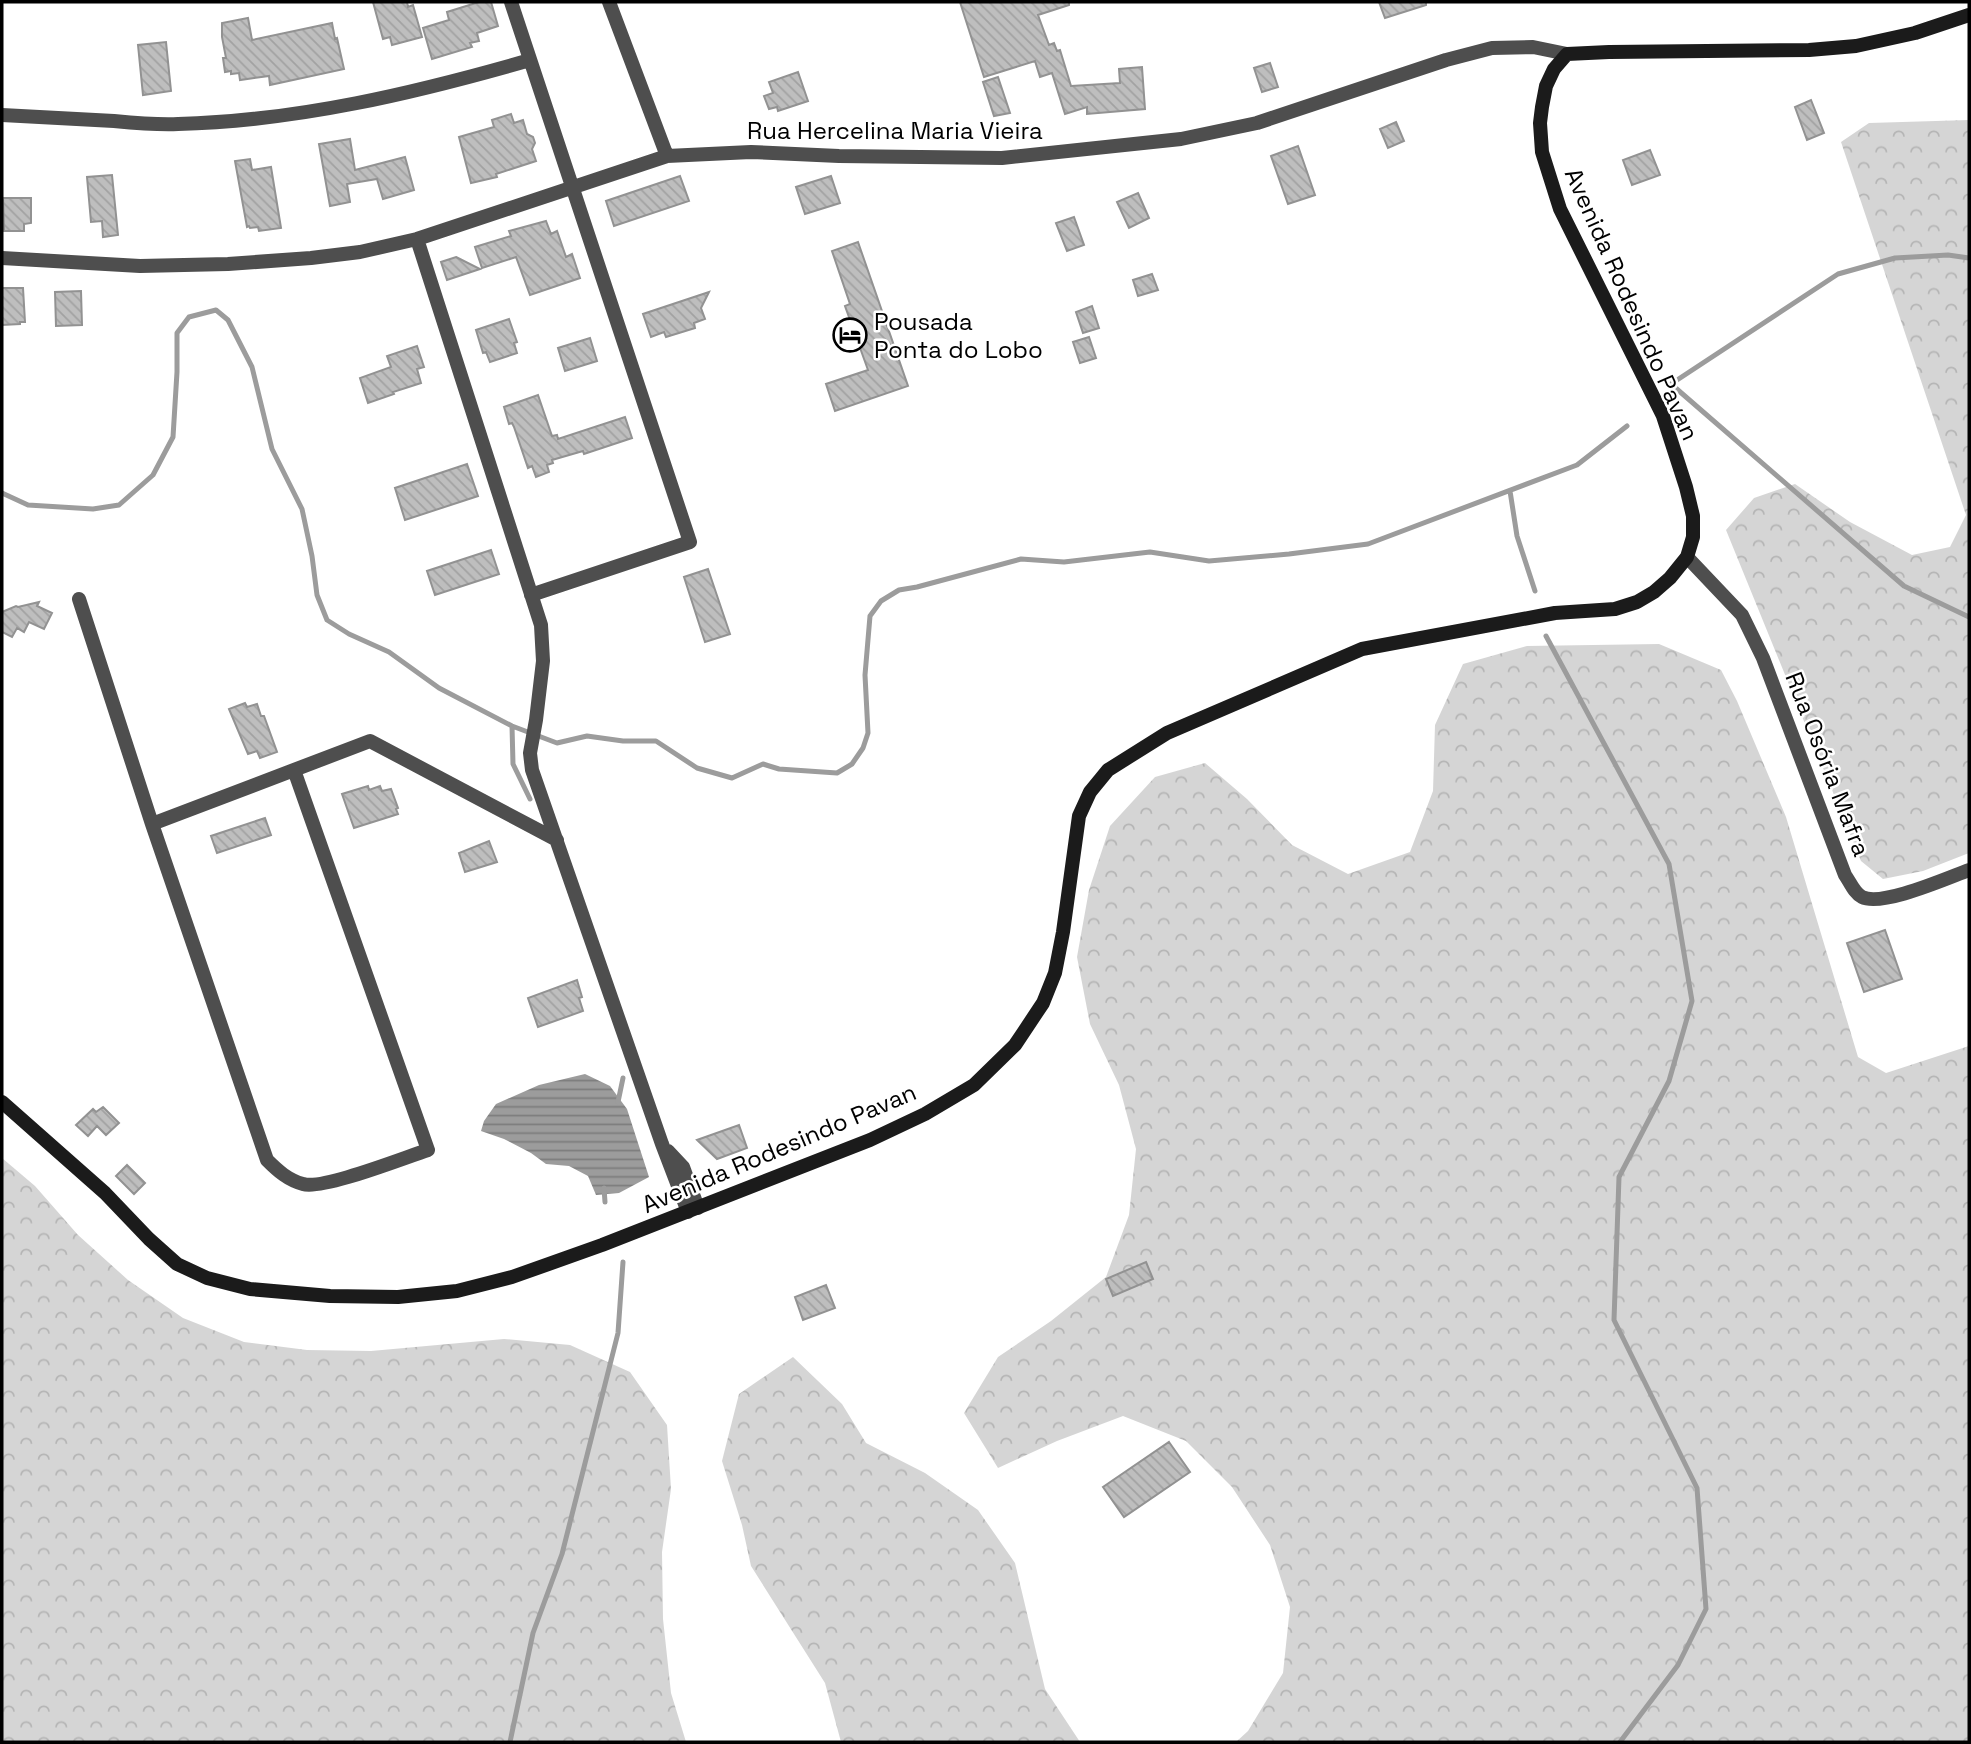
<svg xmlns="http://www.w3.org/2000/svg" width="1971" height="1744" font-family="'Space Grotesk',sans-serif">
  <defs>
    <pattern id="forest-crowns" width="20" height="18" patternUnits="userSpaceOnUse" patternTransform="scale(1.75)"><rect width="20" height="18" fill="#d5d5d5"/><path d="M2 6a3 3 0 1 1 6 0M12 15a3 3 0 1 1 6 0" fill="none" stroke="#b5b5b5"/></pattern>
    <pattern id="water-rules" width="6" height="5" patternUnits="userSpaceOnUse" patternTransform="scale(1.75)"><rect width="6" height="5" fill="#9c9c9c"/><path d="M0 2.5h6" fill="none" stroke="#7d7d7d"/></pattern>
    <pattern id="building-back-hatch" width="6" height="6" patternUnits="userSpaceOnUse" patternTransform="scale(1.75)"><rect width="6" height="6" fill="#bebebe"/><path d="M-1 5l2 2M0 0l6 6M5-1l2 2" fill="none" stroke="#a2a2a2"/></pattern>
  </defs>
  <rect width="100%" height="100%" fill="#fff"/>
  <!-- forest -->
  <path fill="url(#forest-crowns)" d="M1969,120V853L1923,871L1883,879L1861,861L1726,530L1754,498L1795,484L1850,522L1912,555L1950,547L1966,515L1841,142L1869,123Z
    M1659,644L1721,670L1737,701L1786,817L1858,1057L1886,1073L1969,1046V1742H1236L1248,1731L1283,1673L1290,1607L1270,1545L1232,1487L1186,1441L1123,1416L1057,1441L998,1468L964,1413L998,1357L1051,1321L1106,1277L1129,1215L1136,1149L1119,1085L1090,1024L1077,957L1089,890L1110,826L1155,777L1205,763L1247,799L1292,845L1348,874L1410,852L1433,791L1435,725L1463,664L1527,646Z
    M2,1158L35,1186L78,1235L128,1280L183,1318L244,1342L307,1350L371,1351L504,1339L570,1345L630,1372L667,1425L671,1489L662,1552L663,1619L671,1693L686,1742H2Z
    M793,1357L842,1404L866,1443L925,1473L978,1510L1015,1563L1045,1689L1080,1742H841L825,1683L751,1566L742,1525L722,1461L739,1394Z"/>
  <!-- water -->
  <path fill="url(#water-rules)" d="M585,1074L610,1086L627,1109L649,1177L619,1193L596,1195L588,1176L569,1166L546,1164L531,1153L504,1139L481,1131L484,1121L496,1104L539,1085Z"/>
  <g fill="none" stroke-linecap="round" stroke-linejoin="round">
    <!-- stream -->
    <path stroke="#9c9c9c" stroke-width="5" d="M1969,258L1948,255L1895,258L1838,274L1671,384L1904,586L1969,617
      M1510,491L1517,536L1535,591
      M2,493L28,505L93,509L119,505L153,475L173,437L177,372V333L189,317L216,310L228,320L252,367L272,449L302,509L312,556L317,595L327,620L349,634L389,652L439,688L512,726L557,743L587,736L623,741H656L697,768L732,778L763,764L779,769L837,773L852,764L863,748L868,733L865,675L870,616L881,601L899,590L917,587L1021,559L1064,562L1150,552L1209,561L1289,554L1368,544L1577,465L1627,426
      M1546,636L1669,864L1692,1001L1669,1081L1619,1177L1614,1320L1697,1488L1706,1609L1678,1665L1620,1742
      M512,726L513,764L530,799
      M618,1102L623,1078
      M604,1188L605,1202
      M510,1742L533,1633L562,1554L618,1333L623,1262"/>
  </g>
  <!-- building -->
  <path fill="url(#building-back-hatch)" stroke="#929292" stroke-width="2" d="M373,2H407L408,7L413,5L422,37L392,45L390,37L383,39Z
    M479,2H491L498,26L477,33L479,41L470,43L472,47L432,59L423,28L449,20L447,12Z
    M960,2H1069V5L1038,15L1049,45L1054,43L1057,51L1060,50L1071,86L1120,83L1119,69L1142,67L1145,109L1087,114V107L1065,114L1052,73L1040,77L1035,61L984,77Z
    M1379,2H1426V5L1385,18Z
    M248,18L252,40L332,23L335,39L337,38L344,69L270,85L269,76L240,80L239,73L231,74V71L225,72L223,58H226L222,37V23Z
    M166,42L171,91L143,95L138,45Z
    M1270,63L1278,87L1262,92L1254,68Z
    M798,72L808,101L778,111L777,107L769,109L764,96L773,93L769,82Z
    M998,77L1010,113L994,116L983,82Z
    M1811,100L1824,133L1807,140L1795,107Z
    M511,114L514,123L523,120L527,134L533,137L535,143L532,149L536,161L496,174L497,177L471,183L459,137L494,127L492,120Z
    M1396,122L1404,141L1388,148L1380,129Z
    M350,139L355,170L405,157L414,190L383,199L377,179L347,184L350,202L330,206L319,144Z
    M1298,146L1315,195L1288,204L1271,156Z
    M1650,150L1660,175L1632,185L1623,160Z
    M250,159L252,170L271,167L281,228L259,231L258,227L250,228L249,226L247,227L235,161Z
    M112,175L118,235L103,237L102,221L91,222L87,177Z
    M680,176L689,201L614,226L606,201Z
    M831,176L840,203L805,214L796,187Z
    M1138,193L1149,218L1129,228L1117,202Z
    M3,198H31V223L24,224V231H4Z
    M1074,217L1084,245L1067,251L1056,223Z
    M546,221L551,234L557,231L566,257L572,254L580,278L530,295L516,257L482,268L475,247L511,236L509,231Z
    M858,242L908,386L835,411L826,384L868,370L845,306L850,304L832,251Z
    M456,257L480,269L447,280L441,262Z
    M1152,274L1158,290L1138,296L1133,280Z
    M2,288H23L25,322H20V324L2,325Z
    M81,291L82,325L56,326L55,292Z
    M709,292L701,308L705,319L694,323L695,328L666,337L664,332L651,337L643,314Z
    M1092,306L1099,328L1083,333L1076,312Z
    M509,319L517,342L514,343L517,353L490,362L486,352L483,353L476,330Z
    M1089,337L1096,358L1080,363L1073,342Z
    M590,338L597,361L565,371L558,348Z
    M417,346L424,367L417,369L421,383L393,392L394,394L368,403L360,378L391,367L387,356Z
    M538,395L552,436L557,435L558,439L625,417L632,438L584,454L583,451L552,460L553,463L547,465L549,472L536,477L532,466L528,468L514,427L512,423L509,424L504,407Z
    M467,464L478,496L405,520L395,488Z
    M491,550L499,574L435,595L427,571Z
    M708,569L730,634L705,642L684,577Z
    M39,602L37,606L52,613L44,629L29,622L24,632L17,628L12,637L2,632V612L16,606L18,607Z
    M245,703L247,707L257,704L261,716H264L277,752L260,758L257,751L248,754L229,709Z
    M368,786L369,790L380,786L382,791L391,789L398,808L396,809L398,814L354,828L342,794Z
    M265,818L271,835L217,853L211,836Z
    M489,841L497,862L465,872L459,853Z
    M1885,930L1902,979L1864,992L1847,943Z
    M577,980L582,997L579,998L583,1011L538,1027L528,998Z
    M103,1107L119,1123L106,1135L97,1126L88,1136L76,1125L93,1109L96,1112Z
    M739,1125L747,1148L717,1159L697,1140Z
    M127,1165L145,1183L134,1194L116,1176Z
    M1146,1262L1153,1279L1113,1296L1106,1279Z
    M826,1285L835,1308L803,1320L795,1297Z
    M1169,1442L1190,1472L1124,1517L1103,1487Z"/>
  <g fill="none" stroke-linecap="round" stroke-linejoin="round">
    <!-- minor -->
    <path stroke="#4e4e4e" stroke-width="14" d="M511,2L690,542L531,595
      M609,2L667,156
      M2,115C39,117 77,119 114,121C135,123 157,125 178,124C298,121 415,93 530,60
      M417,239L541,625L543,661L536,720L530,753L532,770L662,1144L688,1212
      M2,258L140,266L228,264L311,258L360,252L417,239L667,156L751,152L839,156L1002,158L1181,139L1257,123L1446,60L1492,48L1533,47L1567,54
      M79,599L152,824L267,1160C278,1171 288,1180 303,1184C323,1190 403,1158 428,1150L294,770
      M152,824L370,741L557,840
      M668,1151L683,1167L698,1208"/>
    <!-- tertiary -->
    <path stroke="#4e4e4e" stroke-width="14" d="M1687,557L1742,615L1763,658L1845,875C1850,882 1854,893 1862,897C1882,907 1947,878 1969,870"/>
    <!-- secondary -->
    <path stroke="#1b1b1b" stroke-width="14" d="M2,1102L105,1193L149,1239L177,1264L207,1278L250,1289L330,1296L398,1297L457,1291L512,1277L602,1245L870,1140L925,1114L974,1085L1015,1045L1043,1003L1055,973L1063,932L1079,816L1090,792L1108,770L1167,733L1362,649L1555,613L1615,609L1637,602L1654,592L1670,578L1687,557L1693,537V516L1686,487L1663,416L1560,209L1542,152L1540,123L1542,107L1546,86L1554,69L1567,54L1609,52L1809,50L1856,46L1915,33L1969,15"/>
  </g>
  <!-- icons -->
  <defs>
    <symbol id="hotel-ring" viewBox="-11 -11 22 22"><circle r="9.5" fill="#fff" stroke="#000" stroke-width="1.5"/><path d="M-6-4.5h1.5V1H6V5H4.5V3h-9V5H-6ZM-4 0a1.8 1.8 0 1 1 3.6 0ZM.5 0V-2.5h3Q6-2.5 6 0Z" fill="#000"/></symbol>
  </defs>
  <g fill-rule="evenodd">
    <use href="#hotel-ring" x="831" y="316" width="38" height="38"/>
  </g>
  <g text-anchor="middle" dominant-baseline="central" stroke-width="5" stroke-linejoin="round" paint-order="stroke">
    <!-- street labels -->
    <g font-size="24" fill="#000" stroke="#fff">
      <text x="895" y="130">Rua Hercelina Maria Vieira</text>
      <text transform="translate(1632 304) rotate(66)">Avenida Rodesindo Pavan</text>
      <text transform="translate(1828 764) rotate(69)">Rua Osória Mafra</text>
      <text transform="translate(779 1148) rotate(-23)">Avenida Rodesindo Pavan</text>
    </g>
    <!-- poi labels -->
    <g font-size="24" fill="#000" stroke="#fff" text-anchor="start">
      <text x="874" y="321">Pousada<tspan x="874" dy="28">Ponta do Lobo</tspan></text>
    </g>
  </g>
  <!-- border -->
  <rect width="1971" height="1744" fill="none" stroke="#000000" stroke-width="7"/>
</svg>
